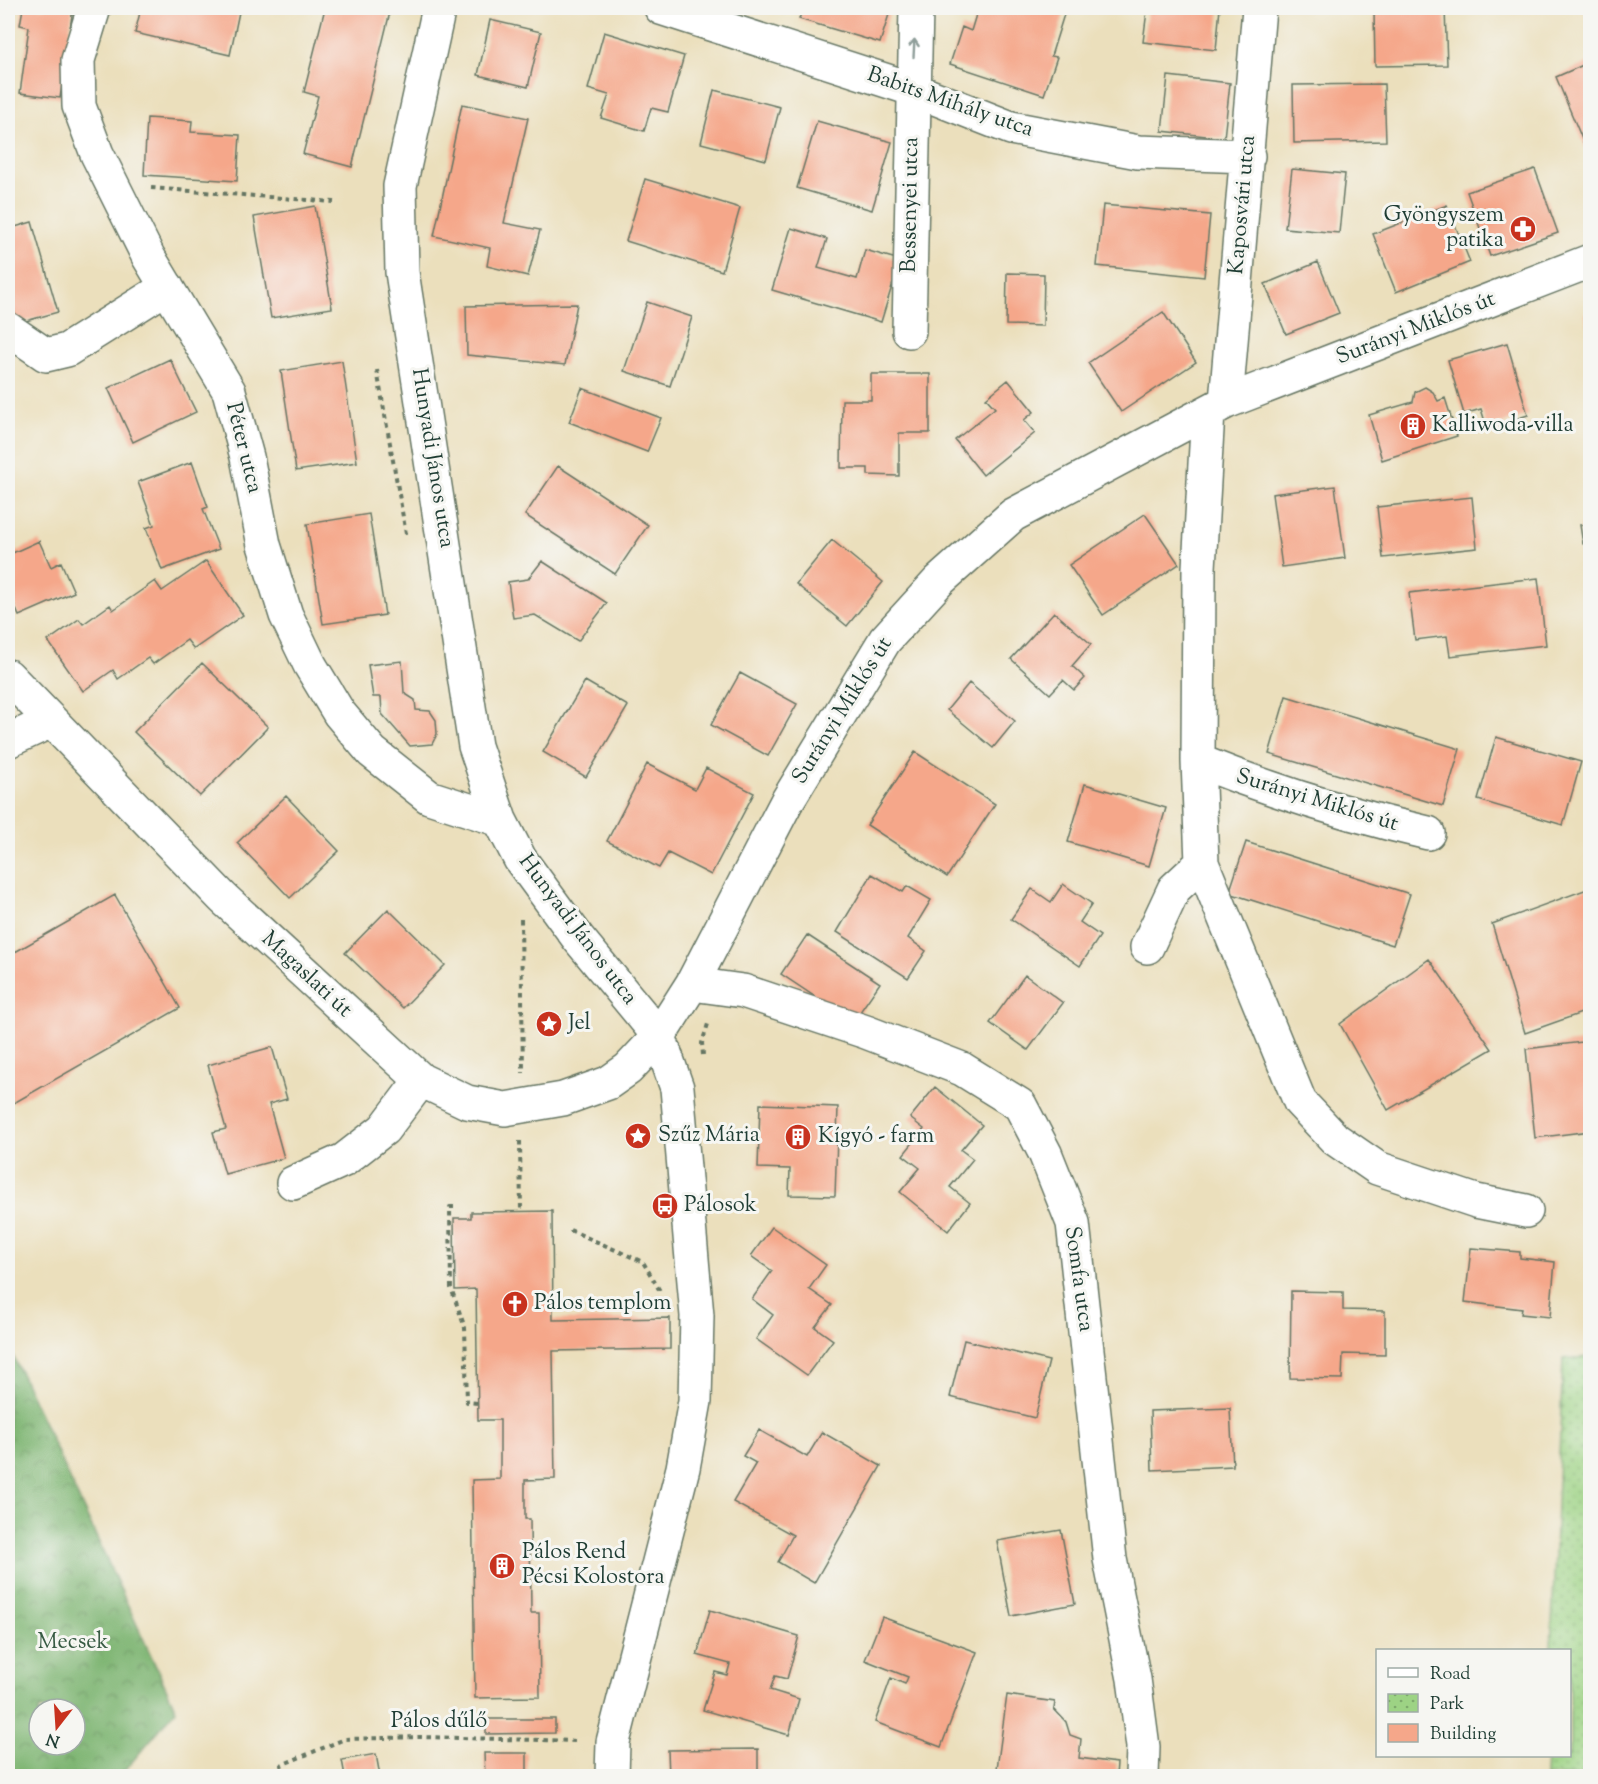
<svg xmlns="http://www.w3.org/2000/svg" width="1598" height="1784" font-family="'Sorts Mill Goudy',serif">
  <defs>
    <pattern id="forest-crowns" width="20" height="18" patternUnits="userSpaceOnUse" patternTransform="scale(1.5)"><rect width="20" height="18" fill="#7eb572"/><path d="M2 6a3 3 0 1 1 6 0M12 15a3 3 0 1 1 6 0" fill="none" stroke="#67945e"/></pattern>
    <pattern id="park-dots" width="8" height="8" patternUnits="userSpaceOnUse" patternTransform="scale(1.5)"><rect width="8" height="8" fill="#9dd384"/><path d="M2 2h.1M6 6h.1" fill="none" stroke="#7fac6d" stroke-width="1.8" stroke-linecap="round"/></pattern>
  </defs>
  <rect width="100%" height="100%" fill="#f6f6f2"/>
  <filter id="ink" filterUnits="userSpaceOnUse"><feTurbulence type="fractalNoise" baseFrequency=".0167" numOctaves="2"/><feDisplacementMap in="SourceGraphic" scale="12" xChannelSelector="R" yChannelSelector="G"/><feConvolveMatrix kernelMatrix="1 2 1 2 8 2 1 2 1" color-interpolation-filters="sRGB"/></filter>
  <filter id="wash" filterUnits="userSpaceOnUse"><feTurbulence type="fractalNoise" baseFrequency=".008" numOctaves="4" result="noise"/><feDisplacementMap in="SourceGraphic" scale="24" xChannelSelector="R" yChannelSelector="G"/><feGaussianBlur stdDeviation="1.35" result="paint"/><feColorMatrix in="noise" values="0 0 0 0 0 0 0 0 0 0 0 0 0 0 0 0 0 1.4 0 .05"/><feComposite in="paint" operator="in"/></filter>
  <g filter="url(#wash)">
    <rect width="100%" height="100%" fill="#ebdfbc"/>
    <!-- forest -->
    <path fill="url(#forest-crowns)" stroke="#4e7953" stroke-width="1.5" fill-rule="evenodd" d="M8,1345L176,1710L120,1776H8ZM39,1709H75V1745H39Z"/>
    <!-- park -->
    <path fill="url(#park-dots)" stroke="#5e885c" stroke-width="1.5" d="M1590,1357V1776H1546L1547,1756H1570V1650H1551L1563,1359Z"/>
    <g id="blocks">
      <!-- building -->
      <path fill="#f5a78a" d="M23,8H73L60,98L20,93L29,27L20,25Z
        M141,8H219L239,12L230,55L135,33Z
        M325,8H391L352,167L303,154L318,96L304,92Z
        M803,8H891L880,43L799,19Z
        M978,8H1066L1051,56L1057,57L1044,95L950,64L962,27L971,31Z
        M1162,8H1220L1216,50L1143,42L1147,11L1162,12Z
        M1445,9L1447,65L1375,66L1374,10Z
        M490,20L541,32L528,87L478,75Z
        M604,32L684,56L668,112L651,108L644,131L601,118L609,95L588,89Z
        M1590,62V158L1556,77Z
        M1168,76L1230,83L1224,138L1162,131Z
        M1384,84L1386,141L1294,143L1293,85Z
        M714,90L780,107L766,160L701,143Z
        M462,104L528,118L504,223L540,230L528,276L487,266L490,248L434,236Z
        M147,118L192,121L191,132L240,135L237,181L144,175Z
        M817,121L892,142L872,210L797,188Z
        M1292,169L1345,174L1339,233L1285,228Z
        M1535,169L1558,233L1490,256L1467,192Z
        M645,179L740,208L722,271L626,241Z
        M1103,205L1210,215L1204,277L1097,266Z
        M1447,205L1470,262L1396,292L1373,234Z
        M315,206L332,308L271,318L254,217Z
        M32,222L58,312L8,326V229Z
        M791,228L827,239L818,268L857,279L865,250L900,260L881,322L772,290Z
        M1318,262L1339,313L1286,334L1265,284Z
        M1007,273L1044,274L1043,326L1006,325Z
        M647,302L692,317L670,386L624,371Z
        M577,304L565,365L467,355L466,306Z
        M1163,312L1196,362L1121,412L1088,363Z
        M1590,312V331L1584,314Z
        M1507,343L1528,415L1487,428L1481,409L1464,414L1448,360Z
        M170,359L196,412L133,442L108,388Z
        M342,361L357,462L296,471L281,371Z
        M871,374H930V433H899V476L868,475V468H841L842,400H871Z
        M1008,380L1034,412L1024,420L1035,433L983,475L955,440L995,408L986,398Z
        M1425,387L1433,392L1438,401L1445,398L1457,436L1382,460L1369,415L1413,402L1415,392Z
        M582,388L661,418L647,452L569,422Z
        M192,462L208,507L203,509L219,549L162,570L146,528L154,525L138,482Z
        M558,466L648,525L615,574L525,515Z
        M1335,486L1345,558L1282,567L1272,494Z
        M1472,497L1477,548L1383,558L1377,507Z
        M369,514L385,615L323,624L307,524Z
        M1145,514L1179,564L1103,615L1069,565Z
        M1590,524V543L1583,544L1580,525Z
        M832,540L883,582L847,626L796,584Z
        M39,541L51,567L61,562L74,592L19,616L8,590V555Z
        M206,561L243,615L194,649L187,640L153,664L148,658L118,679L113,670L83,691L48,641L79,619L83,624L110,605L113,610L155,581L162,591Z
        M542,561L607,603L578,641L535,615L513,618L508,582L528,579Z
        M1538,578L1546,645L1450,656L1447,636L1415,640L1409,593Z
        M1054,612L1091,644L1072,666L1085,678L1074,690L1063,680L1050,694L1011,659Z
        M402,661L404,693L415,700L416,710L430,711L436,720L437,734L432,744L410,746L382,714L381,697H373L368,665Z
        M202,663L268,727L200,796L134,732Z
        M740,673L797,704L768,756L711,725Z
        M585,681L628,706L586,777L543,752Z
        M969,683L1015,721L993,748L947,710Z
        M1286,696L1460,749L1443,806L1269,754Z
        M1496,737L1581,762L1563,825L1478,800Z
        M915,752L995,804L947,877L867,825Z
        M647,764L695,789L706,768L754,793L711,875L668,853L659,868L607,841Z
        M1085,784L1166,808L1149,866L1068,842Z
        M286,796L339,851L290,898L237,843Z
        M1246,842L1410,894L1393,945L1229,893Z
        M872,874L903,892L907,886L931,900L908,938L926,951L908,978L837,932Z
        M1063,884L1092,904L1080,922L1100,936L1080,966L1011,919L1032,889L1051,902Z
        M1590,888V1010L1525,1033L1492,924Z
        M115,895L180,1008L14,1103L8,1092V956Z
        M388,909L445,965L403,1008L345,953Z
        M807,935L880,983L853,1022L781,974Z
        M1429,959L1492,1049L1388,1110L1340,1024Z
        M1025,975L1063,1003L1028,1050L990,1023Z
        M1590,1041V1131L1535,1138L1526,1049Z
        M272,1047L287,1099L269,1104L284,1158L225,1174L213,1132L226,1129L208,1065Z
        M935,1087L982,1125L961,1150L973,1159L950,1187L970,1203L948,1231L900,1192L920,1168L903,1155L924,1129L910,1118Z
        M760,1104L838,1107L835,1196L789,1195L790,1169L758,1168Z
        M552,1211L553,1320L670,1318V1349L553,1351L555,1479L525,1480V1519H530L531,1613H539L540,1697L475,1698L472,1480L500,1479V1420H478L476,1289L455,1290L454,1218H471V1212Z
        M772,1227L826,1265L809,1289L832,1305L815,1327L833,1340L807,1375L756,1339L773,1315L752,1299L772,1271L751,1256Z
        M1471,1248L1520,1252V1258L1555,1262L1550,1317L1521,1314L1522,1309L1465,1302Z
        M1291,1291L1343,1292V1310L1385,1311V1355L1343,1354L1342,1379L1290,1378Z
        M964,1340L1049,1361L1035,1418L950,1397Z
        M1230,1408L1233,1466L1152,1470L1150,1411Z
        M759,1430L807,1457L822,1432L881,1466L814,1583L778,1562L793,1535L733,1502L756,1463L743,1456Z
        M1061,1530L1075,1604L1011,1616L997,1541Z
        M710,1610L799,1636L787,1679L775,1676L770,1690L799,1699L789,1735L703,1710L715,1672L727,1675L730,1664L697,1655Z
        M882,1617L977,1652L941,1747L875,1722L891,1678L905,1684L908,1677L865,1660Z
        M1007,1695L1055,1702L1054,1709L1066,1722L1070,1735L1081,1739L1079,1758L1117,1763L1116,1776H996Z
        M486,1719H555V1733L486,1734Z
        M758,1749V1776H669L668,1750Z
        M484,1753H527V1776H485Z
        M376,1754L380,1776H345L342,1760Z"/>
    </g>
  </g>
  <g filter="url(#ink)">
    <use href="#blocks" fill-opacity="0" stroke="#667664" stroke-width="1.5"/>
    <g fill="none" stroke-linecap="round" stroke-linejoin="round">
      <defs>
        <path id="minor" d="M94,8L78,60L79,106L97,154L148,256L229,391L247,457L264,545L286,615L310,665L339,713L372,752L429,797L500,820
          M439,8L400,186L402,272L475,746L500,820L520,859L578,938L659,1036L677,1088L697,1316L695,1401L683,1468L613,1742L612,1776
          M661,8L912,89L1011,128L1138,152L1248,156
          M8,329L46,355L67,350L167,287
          M909,331L916,8
          M1226,402L1259,8
          M1208,412L1199,568L1198,761C1273,791 1349,815 1428,833
          M8,676L223,898L421,1080L467,1102L505,1109L563,1099L608,1083L628,1069L659,1036L692,984L786,803L885,640L939,581L1013,515L1226,402L1590,261
          M8,741L51,721
          M1198,761L1202,863L1300,1102L1335,1139L1377,1168L1476,1201L1526,1211
          M1147,947L1174,889L1202,863
          M692,984L743,991L866,1032L962,1069L1020,1105L1045,1153L1073,1223L1110,1559L1134,1679L1143,1747L1142,1776
          M293,1183L344,1160L384,1129L421,1080"/>
      </defs>
      <!-- minor casing -->
      <use href="#minor" stroke="#667664" stroke-width="36"/>
      <!-- path -->
      <path stroke="#667664" stroke-width="4" stroke-dasharray="4.5 4.5" stroke-linecap="butt" d="M151,188L334,202
        M377,370L406,534
        M521,919L523,1073
        M703,1055L702,1043L708,1024
        M520,1141L521,1212
        M454,1207H450L451,1288L465,1328L467,1402L477,1403
        M570,1230L643,1262L660,1291
        M284,1776L281,1765L345,1739L421,1737L579,1741"/>
      <!-- minor -->
      <use href="#minor" stroke="#fff" stroke-width="33"/>
    </g>
    <!-- one-way arrows -->
    <defs><path id="oneway-shaft" d="M-6 0H5M1.5-3L5.5 0L1.5 3" fill="none" stroke-width="1.6" stroke-linecap="round" stroke-linejoin="round" transform="scale(1.5)"/></defs>
    <use stroke="#8f9e9a" href="#oneway-shaft" transform="translate(914 48) rotate(-87)"/>
  </g>
  <!-- icons -->
  <defs>
    <symbol id="pharmacy-disc" viewBox="-11 -11 22 22"><circle r="9.5" fill="#c8321e" stroke="#f6f6f2"/><path d="M-2-6h4v4h4v4h-4v4h-4v-4h-4v-4h4Z" fill="#fff"/></symbol>
    <symbol id="building-disc" viewBox="-11 -11 22 22"><circle r="9.5" fill="#c8321e" stroke="#f6f6f2"/><path d="M-4-6H4V6H1V3H-1V6H-4ZM-2.5-4.3h1.7v1.8h-1.7ZM.8-4.3h1.7v1.8H.8ZM-2.5-1h1.7V.8h-1.7ZM.8-1h1.7V.8H.8Z" fill="#fff"/></symbol>
    <symbol id="sight-disc" viewBox="-11 -11 22 22"><circle r="9.5" fill="#c8321e" stroke="#f6f6f2"/><path d="M0-6L1.8-2.2L6-1.7L2.9 1.2L3.7 5.4L0 3.3L-3.7 5.4L-2.9 1.2L-6-1.7L-1.8-2.2Z" fill="#fff"/></symbol>
    <symbol id="bus-disc" viewBox="-11 -11 22 22"><circle r="9.5" fill="#c8321e" stroke="#f6f6f2"/><path d="M-5-6H5V4H4V6H2V4H-2V6H-4V4H-5ZM-3.5-4V0h7V-4ZM-3.5 1.2v1.5H-2V1.2ZM2 1.2v1.5H3.5V1.2Z" fill="#fff"/></symbol>
    <symbol id="church-disc" viewBox="-11 -11 22 22"><circle r="9.5" fill="#c8321e" stroke="#f6f6f2"/><path d="M-1.2-6h2.4v3.5h3.3v2.4h-3.3V6h-2.4V-.1h-3.3v-2.4h3.3Z" fill="#fff"/></symbol>
  </defs>
  <g fill-rule="evenodd">
    <use href="#pharmacy-disc" x="1508" y="214" width="30" height="30"/>
    <use href="#building-disc" x="1398" y="411" width="30" height="30"/>
    <use href="#sight-disc" x="534" y="1009" width="30" height="30"/>
    <use href="#sight-disc" x="623" y="1121" width="30" height="30"/>
    <use href="#building-disc" x="783" y="1122" width="30" height="30"/>
    <use href="#bus-disc" x="650" y="1191" width="30" height="30"/>
    <use href="#church-disc" x="500" y="1289" width="30" height="30"/>
    <use href="#building-disc" x="487" y="1551" width="30" height="30"/>
  </g>
  <g text-anchor="middle" dominant-baseline="central" stroke-width="6" stroke-linejoin="round" paint-order="stroke">
    <!-- street labels -->
    <g font-size="22" fill="#1f3d34" stroke="#f6f6f2">
      <text transform="translate(950 103) rotate(19)">Babits Mihály utca</text>
      <text transform="translate(911 205) rotate(-89)">Bessenyei utca</text>
      <text transform="translate(1243 205) rotate(-85)">Kaposvári utca</text>
      <text transform="translate(1416 329) rotate(-21)">Surányi Miklós út</text>
      <text transform="translate(243 448) rotate(76)">Péter utca</text>
      <text transform="translate(432 458) rotate(81)">Hunyadi János utca</text>
      <text transform="translate(843 711) rotate(-58)">Surányi Miklós út</text>
      <text transform="translate(1317 801) rotate(17)">Surányi Miklós út</text>
      <text transform="translate(577 930) rotate(53)">Hunyadi János utca</text>
      <text transform="translate(306 975) rotate(43)">Magaslati út</text>
      <text transform="translate(1078 1279) rotate(82)">Somfa utca</text>
      <text x="439" y="1722">Pálos dűlő</text>
    </g>
    <!-- poi labels -->
    <g font-size="22" fill="#1f3d34" stroke="#f6f6f2" text-anchor="start">
      <text x="1504" y="216" text-anchor="end">Gyöngyszem<tspan x="1504" dy="25">patika</tspan></text>
      <text x="1432" y="426">Kalliwoda-villa</text>
      <text x="568" y="1024">Jel</text>
      <text x="658" y="1136">Szűz Mária</text>
      <text x="818" y="1137">Kígyó - farm</text>
      <text x="684" y="1206">Pálosok</text>
      <text x="534" y="1304">Pálos templom</text>
      <text x="522" y="1553">Pálos Rend<tspan x="522" dy="25">Pécsi Kolostora</tspan></text>
    </g>
    <!-- park labels -->
    <g font-size="22" fill="#385b44" stroke="#f6f6f2">
      <text x="73" y="1643">Mecsek</text>
    </g>
  </g>
  <!-- margin -->
  <rect width="1598" height="1784" fill="none" stroke="#f6f6f2" stroke-width="30"/>
  <!-- legend -->
  <rect x="1376" y="1649" width="195" height="108" fill="#f6f6f2" stroke="#a0aca6" stroke-width="1.5"/>
  <rect x="1388" y="1668" width="30" height="9" fill="#ffffff" stroke="#a0aca6" stroke-width="1.5"/>
  <text x="1430" y="1679" font-size="18" fill="#1f3d34">Road</text>
  <rect x="1388" y="1694" width="30" height="18" fill="url(#park-dots)" stroke="#a0aca6" stroke-width="1.5"/>
  <text x="1430" y="1709" font-size="18" fill="#1f3d34">Park</text>
  <rect x="1388" y="1724" width="30" height="18" fill="#f5a78a" stroke="#a0aca6" stroke-width="1.5"/>
  <text x="1430" y="1739" font-size="18" fill="#1f3d34">Building</text>
  <!-- north arrow -->
  <g transform="translate(57 1727) rotate(197)"><circle r="28" fill="#f6f6f2" stroke="#a0aca6" stroke-width="1.5"/>
  <path d="M0-4.5L10 22L0 15L-10 22Z" fill="#c8321e"/>
  <text y="-9" font-size="16" font-weight="bold" text-anchor="middle" fill="#1f3d34">N</text>
  </g>
</svg>
